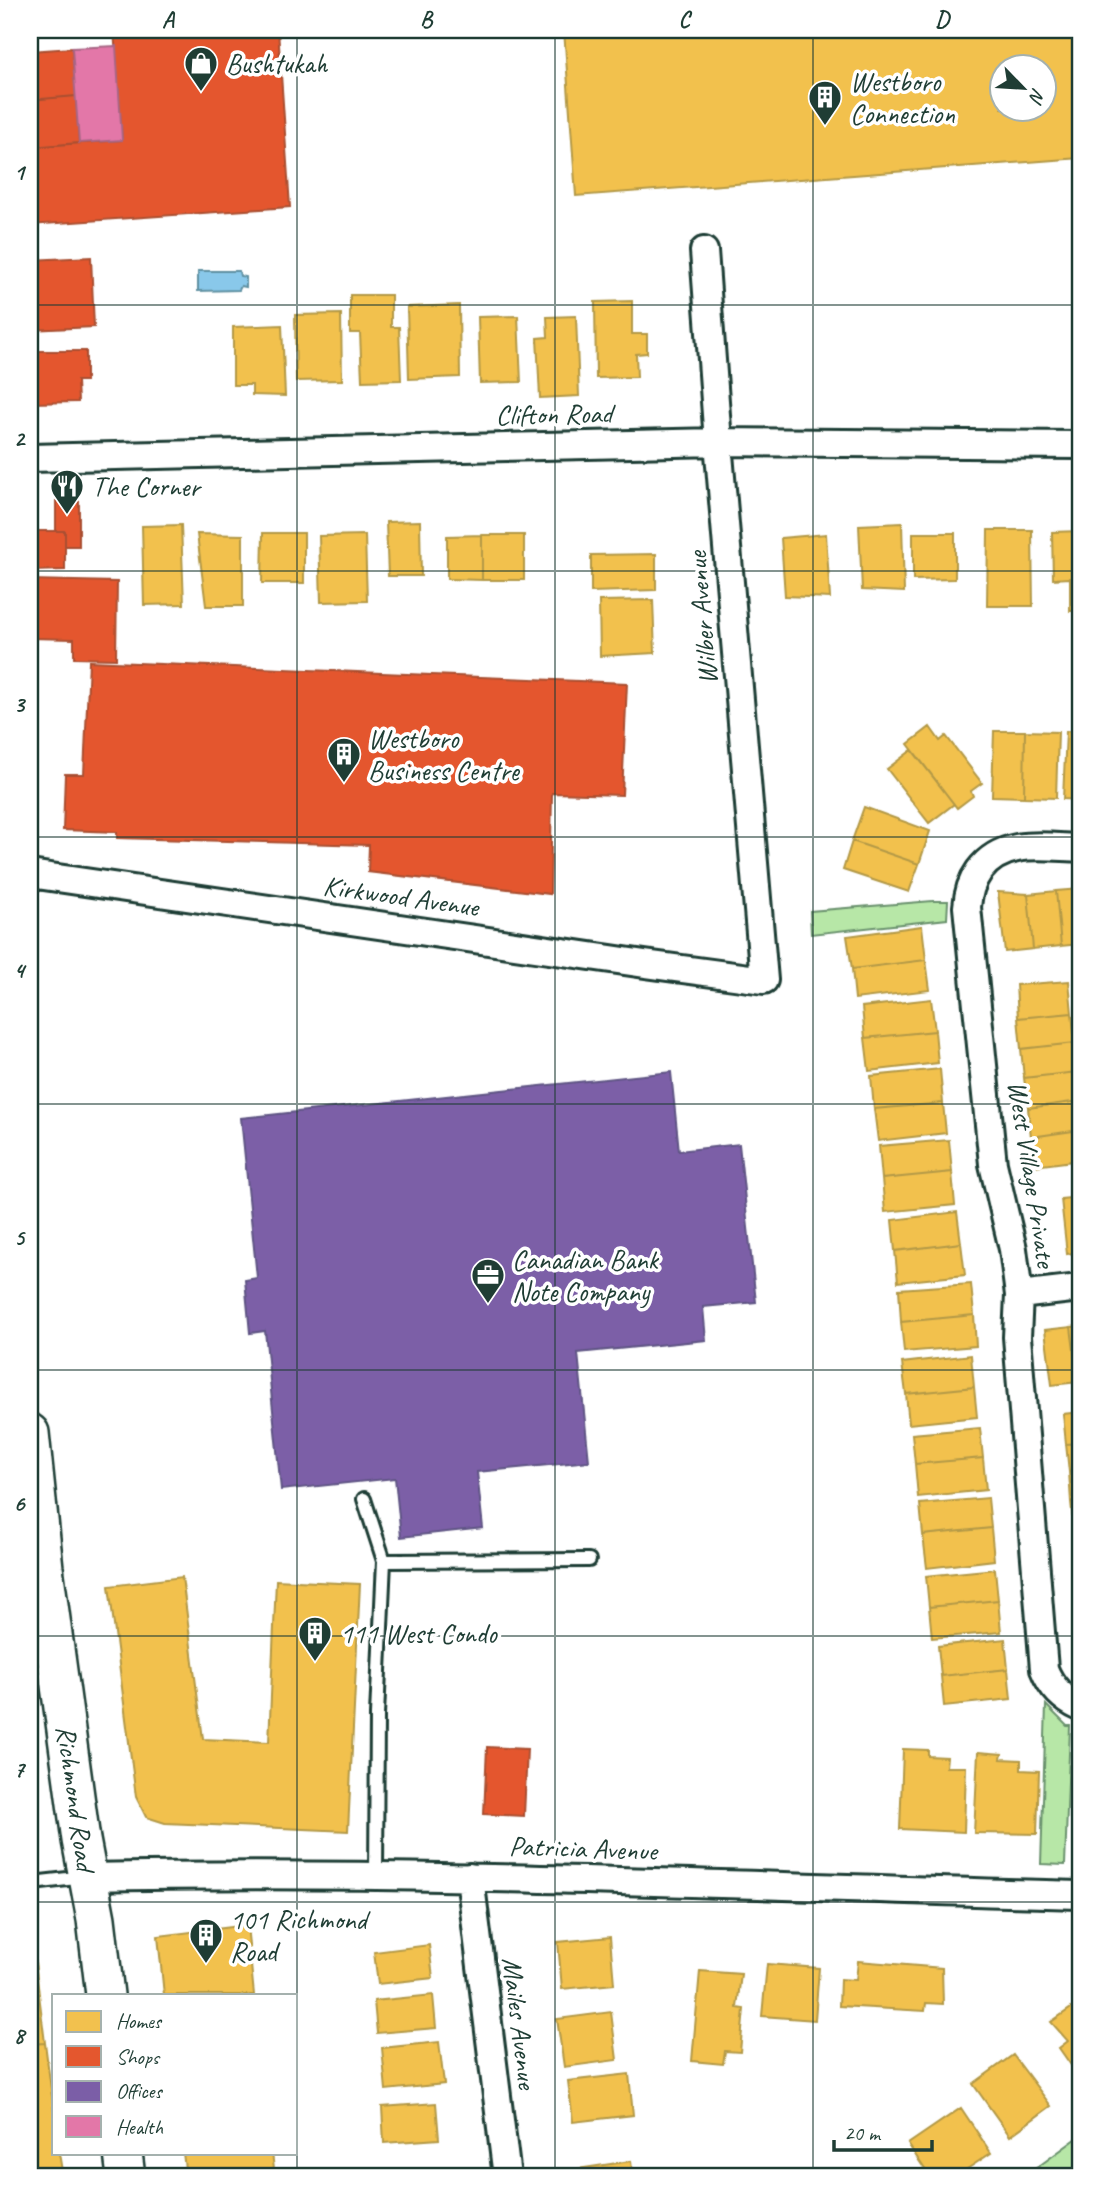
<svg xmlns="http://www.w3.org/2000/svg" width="1110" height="2207" font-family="Caveat,sans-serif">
  <rect width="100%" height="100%" fill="#fff"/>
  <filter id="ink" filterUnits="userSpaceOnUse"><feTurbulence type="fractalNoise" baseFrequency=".0143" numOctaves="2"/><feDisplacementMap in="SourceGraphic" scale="14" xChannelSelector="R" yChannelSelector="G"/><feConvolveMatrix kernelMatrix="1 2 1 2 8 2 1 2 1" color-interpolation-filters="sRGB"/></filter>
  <g filter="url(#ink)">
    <!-- green -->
    <path fill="#b7e7a7" stroke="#6b926e" stroke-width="2" d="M933,901H948L947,919L811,934L810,911Z
      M1046,1705L1067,1726H1070L1065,1865L1041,1864Z
      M1080,2136V2177H1024Z"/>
    <!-- water -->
    <path fill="#89c8ea" stroke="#5f90a1" stroke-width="2" d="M198,271H239L240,276L246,277V287L241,286L239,290L198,291Z"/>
    <!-- homes -->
    <path fill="#f2c14e" stroke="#b39946" stroke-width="2" fill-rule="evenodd" d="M564,30H1080V158L576,196ZM1002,66H1044V108H1002Z
      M350,295H391V327H399L401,380L362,381L360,333H350Z
      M632,301V334H647V353L636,354L637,377L596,378L595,302Z
      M459,305L460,377L409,379L407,307Z
      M341,314L342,380L296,381L295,315Z
      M518,316L521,382L480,383L478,317Z
      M576,316L579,396L540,398L537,338L548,337L547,317Z
      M282,325L285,396L252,395V385H233V327Z
      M420,521L421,576H388L386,522Z
      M902,523L904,592L862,590L859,525Z
      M181,525L184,604L144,605L142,526Z
      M988,530H1032L1033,606H987Z
      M1080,531V611H1070V578L1053,579L1052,532Z
      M263,533H304V583H262Z
      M913,533H955V579L913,580Z
      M197,534L243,535V606H206Z
      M826,534L830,598L785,596L781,538Z
      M365,535L367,601L321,602L319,536Z
      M482,535V580L447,579V536Z
      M482,535H524V580H482Z
      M656,554V590L591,592V555Z
      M653,600L655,653L600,656L599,601Z
      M930,727L940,741L946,736L982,783L971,791L973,796L957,808L908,744Z
      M994,731H1025L1024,797L992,796Z
      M1025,731L1058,732L1056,798L1024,797Z
      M1066,731L1080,732V800L1063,799Z
      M912,750L954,804L929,823L887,769Z
      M864,807L930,831L919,864L852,841Z
      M852,841L919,864L909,892L843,870Z
      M1080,889V944L1061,946L1056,891Z
      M1056,891L1061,946L1033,949L1028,894Z
      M998,892L1028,894L1033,949L1005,952Z
      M922,926L926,960L852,969L847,936Z
      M926,960L930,990L855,999L852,969Z
      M1069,981L1072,1013L1018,1018L1016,985Z
      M931,999L935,1031L865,1038L862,1007Z
      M1072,1013L1075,1043L1021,1049L1018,1018Z
      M935,1031L938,1063L869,1071L865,1038Z
      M1075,1043L1077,1072L1024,1078L1021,1049Z
      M940,1069L943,1103L874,1109L871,1076Z
      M1077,1072L1080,1101L1028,1108L1024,1078Z
      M1080,1101V1130L1031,1137L1028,1108Z
      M943,1103L946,1133L878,1141L874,1109Z
      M1080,1130V1160L1035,1166L1031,1137Z
      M949,1140L952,1172L882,1179L879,1146Z
      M952,1172L955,1205L885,1212L882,1179Z
      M1080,1197V1252L1067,1254L1061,1199Z
      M957,1212L961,1243L895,1251L892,1220Z
      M961,1243L965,1275L898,1282L895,1251Z
      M971,1284L974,1315L901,1322L899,1289Z
      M974,1315L976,1346L904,1352L901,1322Z
      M1080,1326V1381L1078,1382L1071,1327Z
      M1071,1327L1078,1382L1052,1385L1045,1330Z
      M971,1355L974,1387L906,1394L902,1363Z
      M974,1387L977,1417L909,1424L906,1394Z
      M1080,1412V1443L1066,1444L1063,1414Z
      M980,1428L983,1458L915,1464L912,1434Z
      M1080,1443V1471L1069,1472L1066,1444Z
      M983,1458L986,1490L918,1497L915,1464Z
      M1080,1471V1502H1071L1069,1472Z
      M988,1498L991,1528L923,1535L920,1504Z
      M1071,1502H1080V1529L1074,1530Z
      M991,1528L994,1560L927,1568L923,1535Z
      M1080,1529V1560L1078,1561L1074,1530Z
      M995,1569L998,1600L929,1607L926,1576Z
      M182,1577L203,1739L269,1742L276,1580L360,1584L348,1831L165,1823L146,1817L136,1797L109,1586Z
      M998,1600L1001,1632L932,1638L929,1607Z
      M1005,1639L1008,1669L941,1676L938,1646Z
      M1008,1669L1011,1699L944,1706L941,1676Z
      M903,1749L928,1750V1756L947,1757L946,1767H966L964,1832L900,1829Z
      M978,1752L1002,1754L1001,1759L1021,1760V1770L1039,1771L1037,1834L974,1833Z
      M30,1921L45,2043L30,2044Z
      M247,1925L254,1995H164L158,1936Z
      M610,1937L614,1984L562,1989L558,1942Z
      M429,1945L433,1978L378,1984L374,1952Z
      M858,1961L942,1968L943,2004L926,2003L925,2011L839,2006L840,1979L856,1980Z
      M767,1964L819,1968L815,2020L762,2016Z
      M700,1971L741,1974L737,2008L744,2009L740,2052L725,2051L723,2064L692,2061Z
      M433,1995L436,2028L377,2033L374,2001Z
      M1080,2002V2078L1059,2048L1068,2041L1051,2022Z
      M611,2012L617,2060L564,2067L557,2019Z
      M439,2042L444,2084L386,2090L382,2048Z
      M45,2043L54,2112V2153H59L63,2177H30V2044Z
      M1013,2055L1051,2106L1010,2136L973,2084Z
      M629,2074L633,2115L573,2122L568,2081Z
      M436,2103L439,2139L384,2143L382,2107Z
      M961,2108L991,2153L955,2177H930L908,2144Z
      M183,2153H272L275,2177H186Z
      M631,2161L633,2177H579L577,2169Z"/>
    <!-- shops -->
    <path fill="#e4572e" stroke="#a94f30" stroke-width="2" d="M114,30H278L290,207L30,225V147L122,140Z
      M72,48L76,96L30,100V51Z
      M76,96L79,143L30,147V100Z
      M91,257L94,327L30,330V260Z
      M30,351H86V381H77L78,402L30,403Z
      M56,501H79V546H65V531H56Z
      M30,531H65V570L30,571Z
      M30,580L117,582L116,659L74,658V639L30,638Z
      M89,661L627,683L622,795L552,793L550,894L368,872L369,845L117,838V832L63,830L65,774H84Z
      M487,1747L527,1749L524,1816L484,1814Z"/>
    <!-- offices -->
    <path fill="#7b5ea7" stroke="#5f5484" stroke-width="2" d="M671,1072L679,1151L739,1144L756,1302L703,1307L706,1340L578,1353L589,1461L477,1472L483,1528L401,1537L395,1478L281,1490L265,1331L250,1333L245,1280L257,1278L241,1118Z"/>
    <!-- health -->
    <path fill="#e377a8" stroke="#a86685" stroke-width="2" d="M116,46L122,140L79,143L72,48Z"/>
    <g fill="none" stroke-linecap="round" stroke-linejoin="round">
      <defs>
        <path id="lane" d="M364,1499L384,1561L377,1715L376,1876
          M384,1561L589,1560
          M30,1879L41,1882L85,1877"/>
        <path id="street" d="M30,458L718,442L1080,445
          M1080,848C1045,847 1003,838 979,871C971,882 968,893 967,907L993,1164L1013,1249L1019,1295L1017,1337L1044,1669C1051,1687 1062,1699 1080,1707
          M30,874L645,964L764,980L718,442L704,251
          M1019,1295L1080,1288
          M87,1877C418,1870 748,1886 1078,1895
          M470,1877L507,2177"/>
        <path id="secondary" d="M30,1433L44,1568L81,1840L96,1919L105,1995
          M123,2153L126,2177"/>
      </defs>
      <!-- lane casing -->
      <use href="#lane" stroke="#1f3d34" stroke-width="18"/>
      <!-- street casing -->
      <use href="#street" stroke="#1f3d34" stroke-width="32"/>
      <!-- secondary casing -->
      <use href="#secondary" stroke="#1f3d34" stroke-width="42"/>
      <!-- lane -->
      <use href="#lane" stroke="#fff" stroke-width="12"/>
      <!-- street -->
      <use href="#street" stroke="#fff" stroke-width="26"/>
      <!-- secondary -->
      <use href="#secondary" stroke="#fff" stroke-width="37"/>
    </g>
  </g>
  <!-- grid -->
  <path fill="none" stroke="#1f3d34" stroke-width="2" stroke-opacity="0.55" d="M297,30V2177M555,30V2177M813,30V2177M30,305H1080M30,571H1080M30,837H1080M30,1104H1080M30,1370H1080M30,1636H1080M30,1902H1080"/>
  <!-- icons -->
  <defs>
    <symbol id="shop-pin" viewBox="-11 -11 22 30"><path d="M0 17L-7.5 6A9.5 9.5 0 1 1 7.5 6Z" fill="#1f3d34" stroke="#fff"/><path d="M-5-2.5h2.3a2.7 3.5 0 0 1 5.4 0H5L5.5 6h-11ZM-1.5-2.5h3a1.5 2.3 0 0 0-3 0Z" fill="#fff"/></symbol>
    <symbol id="building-pin" viewBox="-11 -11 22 30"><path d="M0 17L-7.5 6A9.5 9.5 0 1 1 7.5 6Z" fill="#1f3d34" stroke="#fff"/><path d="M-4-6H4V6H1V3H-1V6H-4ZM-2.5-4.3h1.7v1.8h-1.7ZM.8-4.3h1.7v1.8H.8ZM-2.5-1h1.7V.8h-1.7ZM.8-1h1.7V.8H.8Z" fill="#fff"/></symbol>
    <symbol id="restaurant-pin" viewBox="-11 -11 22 30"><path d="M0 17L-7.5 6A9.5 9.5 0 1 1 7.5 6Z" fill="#1f3d34" stroke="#fff"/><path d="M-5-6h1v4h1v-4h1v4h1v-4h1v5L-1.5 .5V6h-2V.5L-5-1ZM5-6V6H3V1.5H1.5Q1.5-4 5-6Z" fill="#fff"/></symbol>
    <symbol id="office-pin" viewBox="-11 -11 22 30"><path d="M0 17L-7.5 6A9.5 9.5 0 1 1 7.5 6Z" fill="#1f3d34" stroke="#fff"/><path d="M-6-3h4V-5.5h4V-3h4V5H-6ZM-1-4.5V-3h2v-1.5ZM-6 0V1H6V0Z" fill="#fff"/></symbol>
  </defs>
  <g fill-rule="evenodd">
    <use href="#shop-pin" x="182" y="44" width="38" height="52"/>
    <use href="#building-pin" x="806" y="78" width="38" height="52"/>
    <use href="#restaurant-pin" x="48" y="467" width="38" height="52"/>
    <use href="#building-pin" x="325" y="735" width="38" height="52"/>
    <use href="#office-pin" x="469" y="1256" width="38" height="52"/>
    <use href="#building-pin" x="296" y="1614" width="38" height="52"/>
    <use href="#building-pin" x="187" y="1916" width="38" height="52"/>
  </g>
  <g text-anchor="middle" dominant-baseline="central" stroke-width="7" stroke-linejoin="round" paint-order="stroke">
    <!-- poi labels -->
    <g font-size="28" fill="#1f3d34" stroke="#fff" text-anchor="start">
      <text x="226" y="63">Bushtukah</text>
      <text x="850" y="81">Westboro<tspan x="850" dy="32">Connection</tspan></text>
      <text x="92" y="486">The Corner</text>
      <text x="368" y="738">Westboro<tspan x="368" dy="32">Business Centre</tspan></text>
      <text x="512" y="1259">Canadian Bank<tspan x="512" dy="32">Note Company</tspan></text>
      <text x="340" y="1633">111 West Condo</text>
      <text x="230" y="1919">101 Richmond<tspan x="230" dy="32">Road</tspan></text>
    </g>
    <!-- street labels -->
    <g font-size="28" fill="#1f3d34" stroke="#fff">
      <text transform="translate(554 414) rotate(-1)">Clifton Road</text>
      <text transform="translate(702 618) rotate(-95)">Wilber Avenue</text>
      <text transform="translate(401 896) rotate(8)">Kirkwood Avenue</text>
      <text transform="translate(1032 1174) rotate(81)">West Village Private</text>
      <text transform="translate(76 1798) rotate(82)">Richmond Road</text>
      <text transform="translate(583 1848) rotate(2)">Patricia Avenue</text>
      <text transform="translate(520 2023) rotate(83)">Mailes Avenue</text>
    </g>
  </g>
  <!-- margin -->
  <rect width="1110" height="2207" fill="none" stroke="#fff" stroke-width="77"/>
  <!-- legend -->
  <rect x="52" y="1994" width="245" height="161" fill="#ffffff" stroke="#a5b1ae" stroke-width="2"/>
  <rect x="66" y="2011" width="35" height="21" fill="#f2c14e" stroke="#a5b1ae" stroke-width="2"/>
  <text x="116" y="2028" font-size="21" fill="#1f3d34">Homes</text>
  <rect x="66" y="2046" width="35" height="21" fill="#e4572e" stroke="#a5b1ae" stroke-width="2"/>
  <text x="116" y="2064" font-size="21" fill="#1f3d34">Shops</text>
  <rect x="66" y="2081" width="35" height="21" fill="#7b5ea7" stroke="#a5b1ae" stroke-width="2"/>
  <text x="116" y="2098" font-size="21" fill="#1f3d34">Offices</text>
  <rect x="66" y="2116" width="35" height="21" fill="#e377a8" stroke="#a5b1ae" stroke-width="2"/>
  <text x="116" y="2134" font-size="21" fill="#1f3d34">Health</text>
  <!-- north arrow -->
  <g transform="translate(1023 88) rotate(115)"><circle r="33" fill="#ffffff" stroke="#a5b1ae" stroke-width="2"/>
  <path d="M0-5L12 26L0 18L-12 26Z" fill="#1f3d34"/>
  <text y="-10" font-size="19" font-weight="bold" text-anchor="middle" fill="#1f3d34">N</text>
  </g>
  <!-- scale -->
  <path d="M834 2140v10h98v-10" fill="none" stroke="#1f3d34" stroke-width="3.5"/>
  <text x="844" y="2140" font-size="21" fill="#1f3d34" stroke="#ffffff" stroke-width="5" paint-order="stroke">20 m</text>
  <rect x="38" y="38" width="1034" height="2130" fill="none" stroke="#1f3d34" stroke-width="2.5"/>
  <g font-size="23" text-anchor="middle" font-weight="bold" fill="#1f3d34">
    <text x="168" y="27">A</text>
    <text x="426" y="27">B</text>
    <text x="684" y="27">C</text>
    <text x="942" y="27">D</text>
    <text x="19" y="180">1</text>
    <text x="19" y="446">2</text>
    <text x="19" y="712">3</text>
    <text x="19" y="978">4</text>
    <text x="19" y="1245">5</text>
    <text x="19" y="1511">6</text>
    <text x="19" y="1777">7</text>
    <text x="19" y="2043">8</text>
  </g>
</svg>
